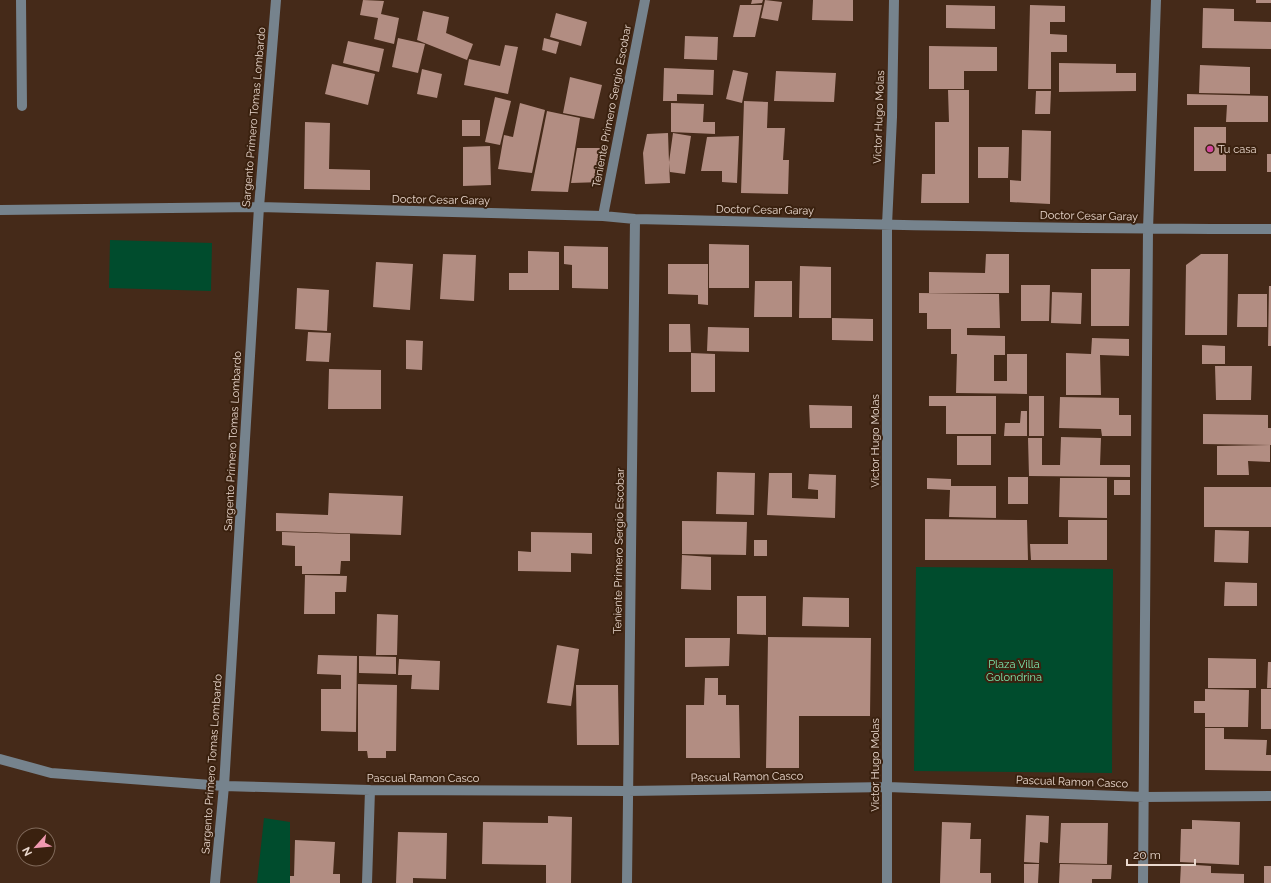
<svg xmlns="http://www.w3.org/2000/svg" width="1271" height="883" font-family="Raleway,sans-serif">
  <rect width="100%" height="100%" fill="#452a19"/>
  <!-- green -->
  <path fill="#004c2d" d="M110,240L212,243L211,291L109,288Z
    M916,567L1113,569L1112,773L914,771Z
    M264,818L290,822V883H257Z"/>
  <!-- building -->
  <path fill="#b28d82" d="M363,0L384,1L381,14L399,18L394,44L374,39L378,18L360,15Z
    M752,0H763L762,3L751,4Z
    M765,0L782,2L778,21L761,18Z
    M813,0H853V21L812,20Z
    M1256,0H1271V3H1256Z
    M740,5H762L755,37H733Z
    M946,5L995,6V29L946,28Z
    M1030,5L1065,6V22H1050V34L1067,35V52H1051V89H1028Z
    M1203,8L1234,9V21L1271,22V49L1202,48Z
    M423,11L449,17L446,33L473,44L467,60L417,40Z
    M556,13L587,22L581,46L550,37Z
    M685,36L718,37L717,60L684,59Z
    M398,38L425,44L418,73L392,67Z
    M544,38L559,42L556,54L542,50Z
    M348,41L384,49L379,72L343,63Z
    M505,45L518,47L508,94L464,85L469,59L500,66Z
    M929,46L997,47V71H964V89H929Z
    M1059,63L1116,64V73H1136V91L1059,92Z
    M332,64L375,74L368,105L325,94Z
    M1200,65L1250,67V94L1199,93Z
    M664,68L714,70L713,95L677,94V101H663Z
    M422,69L442,74L437,98L417,94Z
    M733,70L748,73L742,103L726,99Z
    M776,71L836,73L834,102L774,101Z
    M570,77L602,85L594,119L563,113Z
    M948,90H969V203H921L922,174H935V122H949Z
    M1036,91H1051L1050,114H1035Z
    M1187,94L1268,96V122H1226L1227,105H1187Z
    M495,97L511,101L500,145L485,142Z
    M744,101L768,102L767,128H785L783,160H789L788,194L741,193Z
    M520,103L545,110L532,173L498,169L504,135L513,137Z
    M671,103L704,104L703,122H715V134L671,132Z
    M547,111L580,118L568,192L531,191Z
    M462,120H480V136H462Z
    M305,122L330,123L329,169L370,170V190L304,189Z
    M1194,127H1226V171H1194Z
    M1022,130L1051,131L1050,204L1010,202V180L1021,181Z
    M668,133L669,162L673,133L691,136L685,174L670,172L669,163L670,183L645,184L643,153L647,134Z
    M739,136L737,183L722,182V171H701L707,137Z
    M490,146L491,185L463,186V147Z
    M978,147H1009L1008,178H978Z
    M577,148H607L602,182L571,183Z
    M1267,154H1271V172H1267Z
    M709,244L749,245V288H709Z
    M564,246L608,247V289L572,288V265L564,264Z
    M528,251L559,252V290H509V273H528Z
    M443,254L476,255L474,301L440,299Z
    M986,254H1009V293H929V272L985,273Z
    M1201,254H1228L1227,335H1185L1186,265Z
    M376,262L413,264L410,310L373,307Z
    M668,264H708V305L698,304V295L668,294Z
    M800,266L831,267V318H799Z
    M1091,269H1130L1129,326H1091Z
    M755,281H792V317H754Z
    M1021,285H1050L1049,321H1021Z
    M1269,286H1271V346H1268Z
    M297,288L329,290L327,331L295,329Z
    M1052,292L1082,293L1081,324L1051,323Z
    M919,293L999,294L1000,328H967V335L1005,336V355H964H994V381H1007V354H1027V394L956,393L957,354H951V329H927V313H919Z
    M1238,294H1267V327H1237Z
    M832,318L873,319V341L832,340Z
    M669,324H690L691,352H669Z
    M708,327L749,328V352L707,351Z
    M308,332L331,333L329,362L306,361Z
    M1092,338L1129,339V356L1100,355L1101,395H1066V353L1091,354Z
    M406,340L423,341L422,370L406,369Z
    M1202,345L1225,346V364H1202Z
    M691,353L715,354V392H691Z
    M1215,366H1252L1251,400H1216Z
    M329,369L381,370V409H328Z
    M929,396H996V434H946V406H929Z
    M1029,396H1044V436H1029Z
    M1060,397L1119,398V415H1131V436H1102L1101,429L1059,428Z
    M809,405L852,406V428H810Z
    M1021,411H1027V436H1004L1005,423H1020Z
    M1203,414L1268,415V428H1271V445L1203,444Z
    M957,436H991V465H957Z
    M1061,437L1101,438L1100,465H1130V477L1029,476L1028,438H1042V465H1060Z
    M1270,445V462L1248,461L1249,475H1217V446Z
    M717,472L755,473L754,515L716,514Z
    M769,473H792V498L818,499V490L808,489L809,474L836,475L835,518L767,515Z
    M1008,477H1028V504H1008Z
    M927,478L951,479V486H996V518L949,517L950,490L927,489Z
    M1060,478H1107V518L1059,517Z
    M1114,480H1130V495H1114Z
    M1204,487H1271V527H1204Z
    M329,493L403,496L401,535L276,531V513L328,515Z
    M925,519L1027,520L1028,560H925Z
    M1068,520H1107V560H1031L1030,544H1068Z
    M682,521L747,522L746,555L682,554Z
    M1215,530L1249,531L1248,563L1214,562Z
    M282,532L350,534V561H341L340,574H302V566H295V546L282,545Z
    M531,532L592,533V554L571,553V572L518,571V551L531,552Z
    M754,540H767V556H754Z
    M682,555L711,557V590L681,589Z
    M305,575L347,576L346,592H335V614H304Z
    M1225,582L1257,583V606H1224Z
    M737,596H766V635L737,634Z
    M803,597L849,598V627L802,626Z
    M377,614L398,615L397,655H376Z
    M768,637L871,638L870,716H799V768H766Z
    M685,638H730L729,666L685,667Z
    M557,645L579,649L571,706L547,703Z
    M318,655L357,656L356,732L321,731V689H341V675L317,674Z
    M359,656L396,657V674L359,673Z
    M1208,658L1256,659V688H1208Z
    M399,659L440,661L439,690L411,689L412,675H398Z
    M1268,662H1271V688H1267Z
    M705,678H718V695H726V705H713H739L740,758H686V705H704Z
    M358,684L397,685L396,751H386V758H368L367,751H358Z
    M576,685H618L619,745H577Z
    M1205,689L1249,690L1248,727H1205V713H1194V701H1205Z
    M1261,689H1271V729H1261Z
    M1205,728H1224V739L1267,740L1266,755H1271V771L1205,770Z
    M1026,815L1049,816L1048,843L1040,842L1039,863L1024,862Z
    M548,816L572,817L571,883H546V865L482,864L483,822L548,823Z
    M1192,820L1240,822L1239,865L1180,862L1181,829H1192Z
    M942,822L971,823L970,839H981L980,873H991V883H940Z
    M1061,823H1108L1107,864L1059,863Z
    M398,832L447,833L446,879L413,878V883H396Z
    M295,840L335,842L333,874H340V883H290V876H294Z
    M1024,864H1039L1038,883H1024Z
    M1060,864L1112,865L1111,879H1092V883H1059Z
    M1181,864L1211,866V873L1244,874V883H1180Z
    M1264,866H1271V883H1264Z"/>
  <g fill="none" stroke-linecap="round" stroke-linejoin="round">
    <!-- minor -->
    <path stroke="#76838d" stroke-width="10" d="M21,0L22,106
      M0,210L259,207L603,216L635,219C847,224 1059,229 1271,229
      M603,216L645,0
      M0,759L51,773L224,786L370,790L628,791L888,787L1144,797L1271,796
      M215,883L224,786L259,207L276,0
      M367,883L370,790
      M627,883L635,219
      M887,883V225L892,117L894,0
      M1143,883L1148,229L1156,0"/>
  </g>
  <!-- markers -->
  <circle fill="#d1479c" stroke="#3a210f" stroke-width="1.5" cx="1210" cy="149" r="4"/>
  <g text-anchor="middle" dominant-baseline="central" stroke-width="4" stroke-linejoin="round" paint-order="stroke">
    <!-- street labels -->
    <g font-size="11" fill="#ead8ce" stroke="#3a210f">
      <text transform="translate(612 106) rotate(-79)">Teniente Primero Sergio Escobar</text>
      <text transform="translate(254 117) rotate(-85)">Sargento Primero Tomas Lombardo</text>
      <text transform="translate(879 117) rotate(-88)">Victor Hugo Molas</text>
      <text transform="translate(441 200) rotate(1)">Doctor Cesar Garay</text>
      <text transform="translate(765 210) rotate(1)">Doctor Cesar Garay</text>
      <text transform="translate(1089 216) rotate(1)">Doctor Cesar Garay</text>
      <text transform="translate(233 441) rotate(-87)">Sargento Primero Tomas Lombardo</text>
      <text transform="translate(875 441) rotate(-90)">Victor Hugo Molas</text>
      <text transform="translate(619 551) rotate(-89)">Teniente Primero Sergio Escobar</text>
      <text transform="translate(212 764) rotate(-86)">Sargento Primero Tomas Lombardo</text>
      <text transform="translate(875 765) rotate(-90)">Victor Hugo Molas</text>
      <text transform="translate(747 777) rotate(-1)">Pascual Ramon Casco</text>
      <text x="423" y="778">Pascual Ramon Casco</text>
      <text transform="translate(1072 782) rotate(2)">Pascual Ramon Casco</text>
    </g>
    <!-- poi labels -->
    <g font-size="11" fill="#ead8ce" stroke="#3a210f" text-anchor="start">
      <text x="1218" y="149">Tu casa</text>
    </g>
    <!-- park labels -->
    <g font-size="11" fill="#7de9b0" stroke="#3a210f">
      <text x="1014" y="664">Plaza Villa<tspan x="1014" dy="13">Golondrina</tspan></text>
    </g>
  </g>
  <!-- north arrow -->
  <g transform="translate(36 847) rotate(243)"><circle r="19" fill="#3a210f" stroke="#806a5b"/>
  <path d="M0-3L7 15L0 10L-7 15Z" fill="#f19ab1"/>
  <text y="-6" font-size="11" font-weight="bold" text-anchor="middle" fill="#ead8ce">N</text>
  </g>
  <!-- scale -->
  <path d="M1127 859v6h68v-6" fill="none" stroke="#ead8ce" stroke-width="2"/>
  <text x="1133" y="859" font-size="12" fill="#ead8ce" stroke="#3a210f" stroke-width="3" paint-order="stroke">20 m</text>
</svg>
